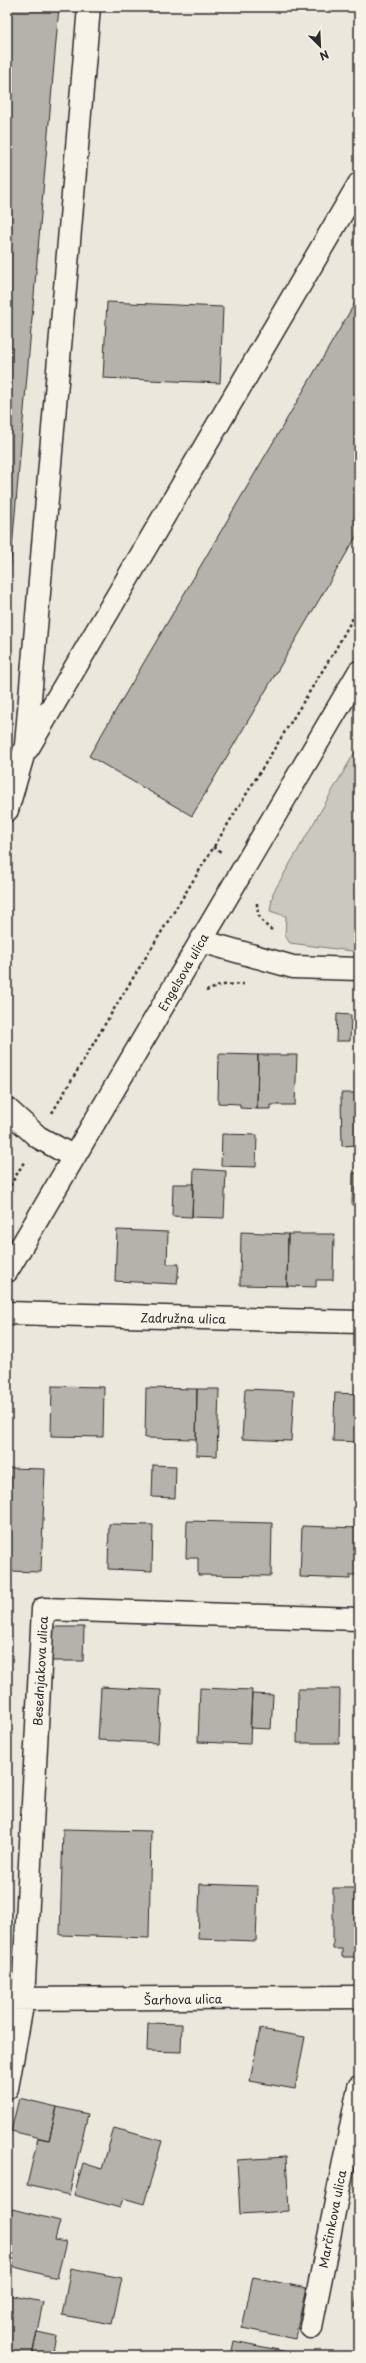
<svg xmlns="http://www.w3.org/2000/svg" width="366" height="2363" font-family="'Playpen Sans',sans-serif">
  <rect width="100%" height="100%" fill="#ebe7dd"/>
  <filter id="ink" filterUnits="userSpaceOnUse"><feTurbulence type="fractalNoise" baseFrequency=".025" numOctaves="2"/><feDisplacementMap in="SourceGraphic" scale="8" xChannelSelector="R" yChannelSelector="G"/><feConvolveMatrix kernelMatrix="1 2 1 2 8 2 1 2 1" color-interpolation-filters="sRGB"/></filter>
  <g filter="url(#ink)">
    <!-- green -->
    <path fill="#cbc8bf" stroke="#7b7a75" d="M359,745V952L290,943L285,936L286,916L270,911L273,893Z"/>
    <!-- building -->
    <path fill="#b5b2ab" stroke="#2b2b2b" d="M7,7H59L7,606Z
      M359,296V532L192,816L89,756Z
      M107,302L223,307L220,383L103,378Z
      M337,1014L351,1015L350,1041H336Z
      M219,1054L258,1055L257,1109L240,1108V1104L218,1103Z
      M258,1055H297L295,1105H271V1109H257Z
      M341,1093H359V1145L342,1146Z
      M222,1134L257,1135L256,1167L221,1166Z
      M194,1169L226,1171L224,1218L192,1217Z
      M353,1173H359V1206L352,1205Z
      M173,1184H193L192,1217L172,1216Z
      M117,1230L168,1232L167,1264H179L177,1284L115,1281Z
      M241,1232L288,1234L287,1286L240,1285Z
      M288,1234H334L333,1280H316V1287L287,1286Z
      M52,1386L104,1387L103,1437L51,1436Z
      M146,1388L197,1389L196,1439L145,1438Z
      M197,1389H219L217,1456L196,1455Z
      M245,1389L294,1391L291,1441L242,1439Z
      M335,1393L359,1394V1442L333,1441Z
      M153,1465L176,1466L175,1498L152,1497Z
      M7,1468L45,1469L41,1572L7,1571Z
      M187,1521L272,1523L271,1576L198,1575V1558H186Z
      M109,1524L153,1525L152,1571L108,1569Z
      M302,1526L359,1528V1575H350V1579L300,1577Z
      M53,1627H84L83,1661H52Z
      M101,1687L161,1690L158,1743L98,1740Z
      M200,1688L252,1690L250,1744L198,1742Z
      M298,1689H340L339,1743H297Z
      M252,1694L273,1695L271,1729L250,1728Z
      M63,1829L151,1831L149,1938L60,1935Z
      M200,1884L258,1886L256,1941L198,1939Z
      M333,1888H359V1957H342V1949H333Z
      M148,2023L182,2024L181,2052L147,2051Z
      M260,2029L305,2037L295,2089L250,2081Z
      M19,2098L57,2107L49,2140L11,2131Z
      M57,2107L88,2114L69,2195L27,2185L38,2138L49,2140Z
      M114,2128L162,2141L144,2204L123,2198L120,2208L74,2195L83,2163L102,2169Z
      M286,2157L289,2211L240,2214L237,2160Z
      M12,2209L60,2221L55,2240L66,2242L57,2278L7,2265V2231Z
      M71,2268L122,2278L112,2324L62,2315Z
      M253,2277L306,2288L295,2339L242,2328Z
      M359,2287V2308L355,2307Z
      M8,2295L43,2302L32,2356H7Z
      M37,2332L56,2336L52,2356H32Z
      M234,2341L293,2353L292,2356H231Z"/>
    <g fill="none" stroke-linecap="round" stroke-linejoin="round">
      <defs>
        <path id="minor" d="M28,748L359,184
          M7,810L26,745L89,7
          M201,941L293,967L359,969
          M7,1109L38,1137L74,1157
          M7,1271L359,672
          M7,1313L359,1322
          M7,1999L359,1997
          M7,2088L23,2000L43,1609L359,1619
          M311,2327L359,2087"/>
      </defs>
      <!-- minor casing -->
      <use href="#minor" stroke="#2b2b2b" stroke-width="25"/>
      <!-- path -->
      <path stroke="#2b2b2b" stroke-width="2.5" stroke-dasharray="3 3" stroke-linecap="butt" d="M213,847L221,852
        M257,903C257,916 261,922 272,930
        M206,991L222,985L245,984
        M52,1113L117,1004L334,652L359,607
        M7,1191L24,1162"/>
      <!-- minor -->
      <use href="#minor" stroke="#f7f3e8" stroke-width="22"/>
    </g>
  </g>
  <g text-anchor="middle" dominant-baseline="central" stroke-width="4" stroke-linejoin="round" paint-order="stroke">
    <!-- street labels -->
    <g font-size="12" fill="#2b2b2b" stroke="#f7f3e8">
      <text transform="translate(183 972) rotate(-60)">Engelsova ulica</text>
      <text transform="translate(183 1318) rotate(1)">Zadružna ulica</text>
      <text transform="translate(40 1671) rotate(-87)">Besednjakova ulica</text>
      <text transform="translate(183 1999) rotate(-1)">Šarhova ulica</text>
      <text transform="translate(332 2219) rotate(-79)">Marčinkova ulica</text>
    </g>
  </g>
  <!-- margin -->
  <rect width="366" height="2363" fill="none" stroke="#f7f3e8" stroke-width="24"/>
  <rect x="12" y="12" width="342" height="2339" fill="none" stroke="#2b2b2b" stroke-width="1.5" filter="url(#ink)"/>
  <!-- north arrow -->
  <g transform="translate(320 46) rotate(156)" stroke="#f7f3e8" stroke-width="3" paint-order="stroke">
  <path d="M0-3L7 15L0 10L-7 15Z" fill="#2b2b2b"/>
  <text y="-6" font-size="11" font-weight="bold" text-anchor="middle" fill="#2b2b2b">N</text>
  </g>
</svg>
